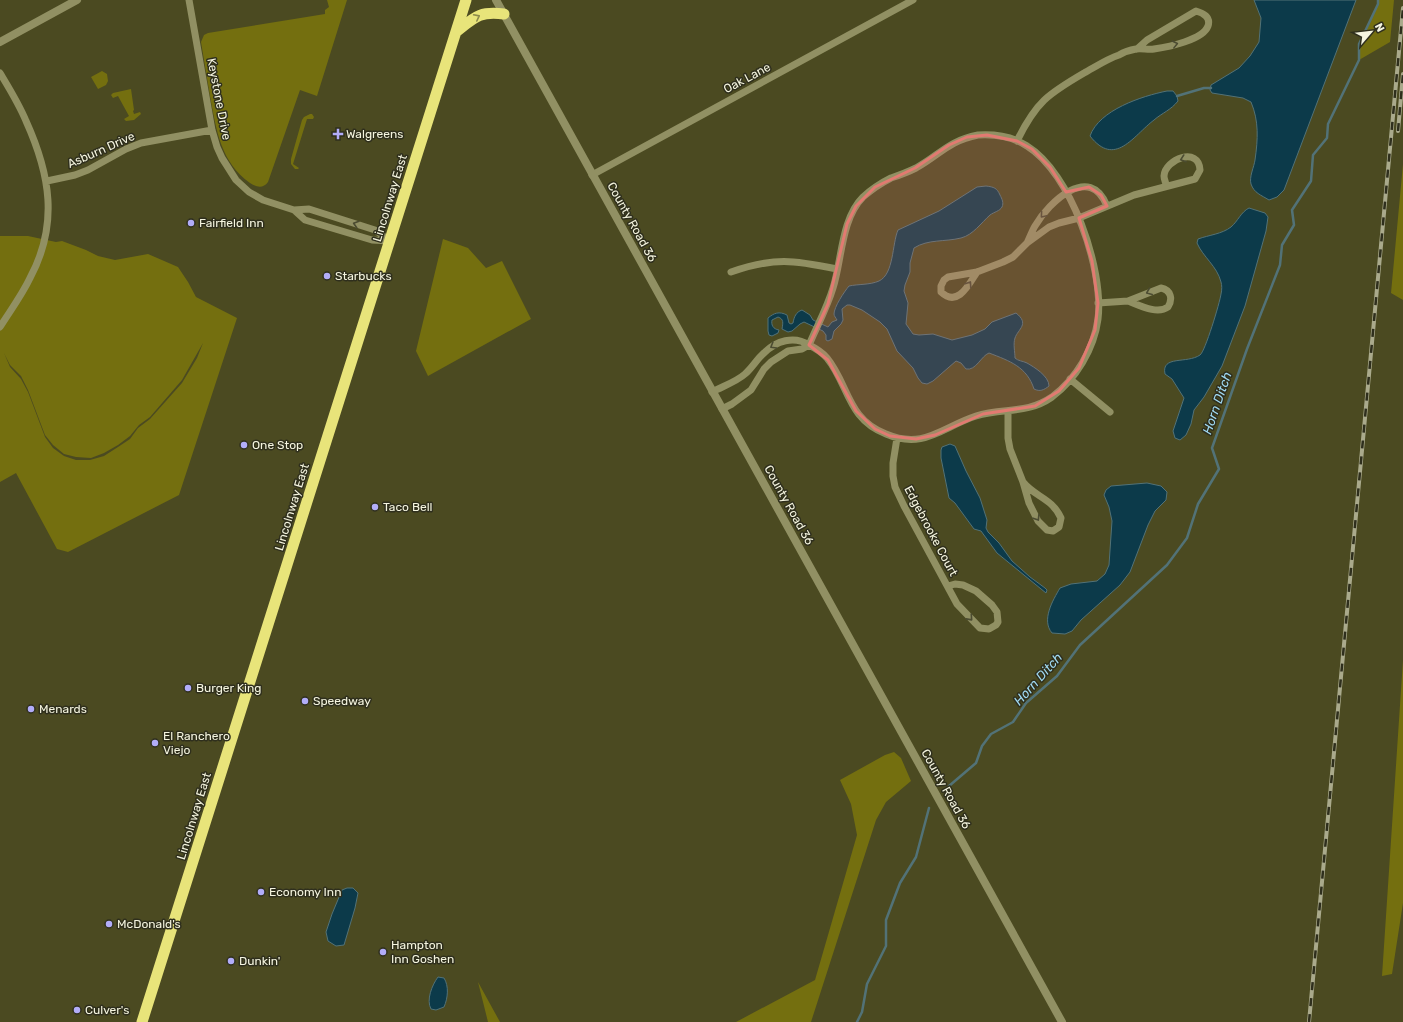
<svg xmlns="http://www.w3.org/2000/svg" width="1403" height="1022" font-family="Rubik,sans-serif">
  <rect width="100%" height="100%" fill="#4b4a21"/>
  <!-- green -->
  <path fill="#746f0f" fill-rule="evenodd" d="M327,0H347L317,96L300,90L268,182C263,189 256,187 250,183C221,163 216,129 210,96C207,78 204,60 201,42L204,35L208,33L325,14V10L329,7Z
    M1378,0H1394L1390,42L1359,60V44L1378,4Z
    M102,71L107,74L108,81L106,85L98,89L91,77Z
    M131,89L134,110L133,111L134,114L140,112L141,114L134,120L126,121L124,119L129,116L118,96L113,98L111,95L113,93Z
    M310,114H312L314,117L313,119H307L293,164L299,168L298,169H295L291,164V159L302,120L304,117Z
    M1403,164V300L1391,293Z
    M0,236H28L56,242L62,241L86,250L98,256L115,260L148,254L178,267L188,282L196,297L237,318L179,495L68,552L57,549L16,473L0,482ZM203,343L197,358L182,383L150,419L138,428L130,439L118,447L104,456L90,460H76L64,456L53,448L45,437L28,392L21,379L10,367L4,353L10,365L21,376L28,390L45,435L53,445L64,454L76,457L91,458L104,453L118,445L130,436L139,425L150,417L182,380Z
    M443,239L468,248L486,268L502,261L531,319L428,376L416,351Z
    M1403,660V903L1392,974L1382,976Z
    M894,752L901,758L911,781L886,802L876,820L811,1022H736L815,980L857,835L851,804L840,780L885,755Z
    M478,982L500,1022H488Z"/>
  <!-- water -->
  <path fill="#0c3a4a" stroke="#527277" d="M1254,0H1356L1284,190L1277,197L1269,200C1261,195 1254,193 1251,184C1249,177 1254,167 1255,160C1258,139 1259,121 1251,102L1243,98L1212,93L1210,90L1211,85L1239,68L1250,56L1259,42L1261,18Z
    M1167,91H1173L1177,96L1178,101C1171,110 1162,113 1154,120C1133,136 1115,168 1090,136C1099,110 1142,96 1167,91Z
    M986,186C994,187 997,188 1000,195C1002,199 1004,203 1002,207C1000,211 994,212 990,215C981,223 973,235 961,238C945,242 928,239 914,248L910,263V272L905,285L904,291L908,303L906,324L913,334L919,335L933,334L952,340L972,335L985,329L992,322L1016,313C1030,324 1018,329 1015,338C1013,344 1015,352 1015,358C1018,361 1023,361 1027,363C1034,367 1049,376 1049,386C1044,390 1040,392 1034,389C1027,367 1010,361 989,353C981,356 976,371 966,369L961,363L956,361L933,381L927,384L922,383L918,378L913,368L897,351L887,329L880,322L862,310L850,305H847L842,309L843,320L841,324L834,331L832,339L828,341L826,340V335L823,331L804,322L800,324L792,331L788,332L782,329C783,323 784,319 778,317L772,320C771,325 773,329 779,330L778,333L772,336L769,335L768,331V318C774,313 779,311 787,315L789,323L791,324L793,323C794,317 796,312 802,310L810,315L813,320L828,327L832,322L837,320C836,318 834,316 834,314C834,307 844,292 849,286C858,284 870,285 879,281C894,274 892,244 898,230L939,211L977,187Z
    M1249,208L1265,213L1268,217L1266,231L1245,306L1222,366L1204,397L1194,410L1191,424L1186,435L1180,440L1175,438L1173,431L1184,398L1172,379L1165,374C1161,355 1187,364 1200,355C1205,352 1220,302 1221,294C1222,290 1222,285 1221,282C1217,266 1203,257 1197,243L1198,239C1209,235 1222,234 1231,227C1238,221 1241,212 1249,208Z
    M950,444L955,446L966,471L980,498L987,520L986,528L988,532L999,543L1012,561L1030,577L1045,588L1047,590L1046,593L997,553L981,531L974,529L955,503L949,498L941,458V450L942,447Z
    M1147,483L1161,486L1167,492L1166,500L1155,511L1148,525L1130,572L1120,585L1081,620L1072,631L1065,634L1052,633C1041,620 1053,600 1060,588L1071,584L1097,581L1105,574L1109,565L1112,521L1109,507L1104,495L1106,490L1111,486Z
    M347,888H353L358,893L355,908L344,945L336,946L328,941L326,932L332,914L342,890Z
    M438,977L444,978C449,986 448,998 444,1007L436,1010L431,1009C426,1000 432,985 438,977Z"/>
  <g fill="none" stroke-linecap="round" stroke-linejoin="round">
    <!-- stream -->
    <path stroke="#527277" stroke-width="2.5" d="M1177,96L1204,88H1211
      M949,786L976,763L982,746L991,734L1013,722L1026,703L1057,676L1080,645L1167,565L1187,538L1198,504L1219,469L1212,448L1247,349L1280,265L1282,245L1294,225L1292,210L1311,181L1313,155L1327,138L1328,124L1359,60V44L1378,4V0
      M857,1022L862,1012L867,984L886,946V920L900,883L916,857L929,808"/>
    <!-- minor -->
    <path stroke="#919063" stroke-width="7" d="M189,0L212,130L217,147L222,158L236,180L249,192L263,200L294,210L305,220L372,240L390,241
      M0,73C9,88 19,104 26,121C50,174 59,224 30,278C22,295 10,311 0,327
      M978,135C995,134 1012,136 1027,146C1071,173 1104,269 1098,319C1094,349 1076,379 1052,397C1026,415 1003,407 976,416C942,427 924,450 886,434C847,419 849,385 827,358C822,352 815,348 809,345C817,326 827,308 833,288C842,260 841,219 863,197C872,189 881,183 891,178C900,175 908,172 916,168C941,154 948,141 978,135Z
      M1017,141C1036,102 1048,94 1084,73C1095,67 1107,59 1119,55C1124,52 1130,50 1136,49C1142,48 1148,50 1154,49C1168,47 1203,40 1208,26C1211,17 1203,13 1196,11L1147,40L1137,49
      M592,175L913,0
      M47,181L75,175L88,170L126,149L141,143L212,130
      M294,210L309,209L375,230L390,241
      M1027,243C1030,237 1032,231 1035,226C1049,202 1090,163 1107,206
      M731,272C775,257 793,260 837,269
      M977,272C969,284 958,308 941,292V286L944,280L948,277L977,272L1003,262L1013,257L1027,243L1049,227L1059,223L1079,218L1134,195L1195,179L1200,170C1199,146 1165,159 1164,176C1164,179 1166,183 1166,185
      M1098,303L1128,301L1161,288C1171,290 1173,299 1168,307C1157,315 1139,305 1128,301
      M1070,379L1110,412
      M712,392C723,386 736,382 745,374C752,368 757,359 764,353C776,341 794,335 809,345L802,349L788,351L771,362L764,369L751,390L732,404L722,409
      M1008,411V438L1010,449L1023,482L1029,503L1038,521L1047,530L1053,531L1059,527L1061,518C1052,498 1035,497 1023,482
      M897,438L893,463V476L895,487L904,506L957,604L980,628L989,629L996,625L998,622L997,612L992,605L976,591L963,585L955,584L948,586"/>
    <!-- tertiary -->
    <path stroke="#919063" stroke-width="8" d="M496,0L1062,1022
      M0,42L77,0"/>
    <!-- trunk -->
    <path stroke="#e8e47a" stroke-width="11" d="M456,32C475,17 479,11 504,14
      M142,1022L466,0"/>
    <defs>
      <path id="rail" d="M1398,131L1403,74
        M1309,1022L1403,8"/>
    </defs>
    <!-- rail casing -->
    <use href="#rail" stroke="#aaaa8c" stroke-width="4"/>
    <!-- rail -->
    <use href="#rail" stroke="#2f2f1d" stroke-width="2.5" stroke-dasharray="8" stroke-linecap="butt"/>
  </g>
  <!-- one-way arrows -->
  <defs><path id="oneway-chevron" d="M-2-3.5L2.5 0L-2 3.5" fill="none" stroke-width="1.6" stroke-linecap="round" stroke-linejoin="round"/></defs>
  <use stroke="#8c8a4c" href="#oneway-chevron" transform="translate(477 17) rotate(-27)"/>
  <g stroke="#4c4c32">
    <use href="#oneway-chevron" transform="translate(1175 44) rotate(-14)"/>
    <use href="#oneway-chevron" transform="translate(1183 159) rotate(161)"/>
    <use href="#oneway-chevron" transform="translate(1043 215) rotate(130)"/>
    <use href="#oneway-chevron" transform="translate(356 224) rotate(-163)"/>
    <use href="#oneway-chevron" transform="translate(969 284) rotate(-56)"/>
    <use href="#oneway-chevron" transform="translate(1149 292) rotate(157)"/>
    <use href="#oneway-chevron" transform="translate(773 346) rotate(149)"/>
    <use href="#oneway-chevron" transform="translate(1037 518) rotate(58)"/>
    <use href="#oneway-chevron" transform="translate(970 618) rotate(48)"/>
  </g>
  <!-- marked area -->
  <path fill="#e27a71" fill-opacity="0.2" stroke="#e27a71" stroke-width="3" stroke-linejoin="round" d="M987,135L1017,141L1032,149L1050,167L1066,192L1089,187L1101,195L1107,206L1079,218L1092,261L1098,303L1095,330L1079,368L1059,391L1035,406L983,414L935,435L916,439L890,436L875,429L856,411L828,360L809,345L828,304L847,224L856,206L875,187L915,168L949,145L967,137Z"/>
  <!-- markers -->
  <g fill="#b2adf9" stroke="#2f2f1d" stroke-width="1.5">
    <path d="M336 128h4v4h4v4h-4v4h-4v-4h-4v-4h4z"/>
    <circle cx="191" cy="223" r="4"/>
    <circle cx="327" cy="276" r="4"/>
    <circle cx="244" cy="445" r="4"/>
    <circle cx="375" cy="507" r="4"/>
    <circle cx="188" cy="688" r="4"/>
    <circle cx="305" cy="701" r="4"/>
    <circle cx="31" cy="709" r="4"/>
    <circle cx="155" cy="743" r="4"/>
    <circle cx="261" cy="892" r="4"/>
    <circle cx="109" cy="924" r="4"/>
    <circle cx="383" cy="952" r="4"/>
    <circle cx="231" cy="961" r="4"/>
    <circle cx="77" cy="1010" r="4"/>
  </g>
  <g text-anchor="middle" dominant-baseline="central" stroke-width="3" stroke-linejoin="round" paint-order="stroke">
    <!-- street labels -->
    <g font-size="12" fill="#f5f5df" stroke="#2f2f1d">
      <text transform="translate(747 78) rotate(-28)">Oak Lane</text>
      <text transform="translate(219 99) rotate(79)">Keystone Drive</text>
      <text transform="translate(101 150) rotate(-24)">Asburn Drive</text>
      <text transform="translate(390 198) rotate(-73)">Lincolnway East</text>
      <text transform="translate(632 222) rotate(61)">County Road 36</text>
      <text transform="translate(789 505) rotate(61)">County Road 36</text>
      <text transform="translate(292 507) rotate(-73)">Lincolnway East</text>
      <text transform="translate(931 531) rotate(62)">Edgebrooke Court</text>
      <text transform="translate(946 789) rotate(61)">County Road 36</text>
      <text transform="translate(194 816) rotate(-73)">Lincolnway East</text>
    </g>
    <!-- poi labels -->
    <g font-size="12" fill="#f5f5df" stroke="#2f2f1d" text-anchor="start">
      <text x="346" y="134">Walgreens</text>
      <text x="199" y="223">Fairfield Inn</text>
      <text x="335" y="276">Starbucks</text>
      <text x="252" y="445">One Stop</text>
      <text x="383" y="507">Taco Bell</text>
      <text x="196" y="688">Burger King</text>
      <text x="313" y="701">Speedway</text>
      <text x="39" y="709">Menards</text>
      <text x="163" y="736">El Ranchero<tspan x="163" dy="14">Viejo</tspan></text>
      <text x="269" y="892">Economy Inn</text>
      <text x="117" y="924">McDonald's</text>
      <text x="391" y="945">Hampton<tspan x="391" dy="14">Inn Goshen</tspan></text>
      <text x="239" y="961">Dunkin'</text>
      <text x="85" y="1010">Culver's</text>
    </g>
    <!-- water labels -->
    <g font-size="13" font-style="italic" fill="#a0d9f2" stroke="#2f2f1d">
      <text transform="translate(1217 403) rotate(-71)">Horn Ditch</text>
      <text transform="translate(1038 679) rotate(-48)">Horn Ditch</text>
    </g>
  </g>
  <!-- north arrow -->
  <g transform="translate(1371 32) rotate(62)" stroke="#2f2f1d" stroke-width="3" paint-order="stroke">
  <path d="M0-3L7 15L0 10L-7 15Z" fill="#f5f5df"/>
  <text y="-6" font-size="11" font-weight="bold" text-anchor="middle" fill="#f5f5df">N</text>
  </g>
</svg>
